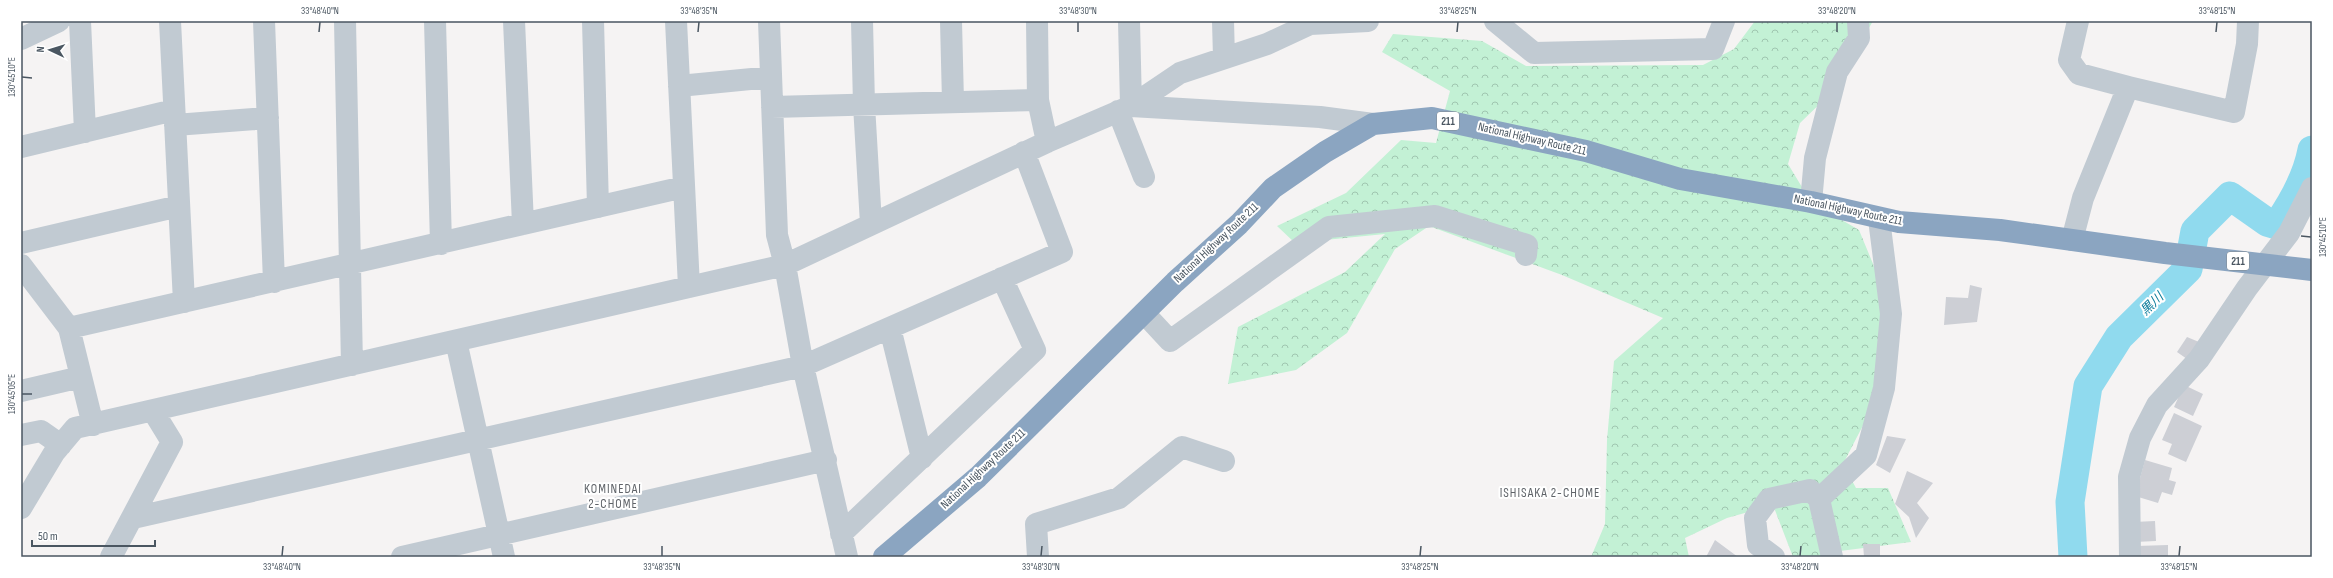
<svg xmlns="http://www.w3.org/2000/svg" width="2333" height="578" font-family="'Sofia Sans Condensed','Noto Sans JP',sans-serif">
  <defs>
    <pattern id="forest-crowns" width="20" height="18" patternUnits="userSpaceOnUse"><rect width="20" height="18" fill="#c3f1d5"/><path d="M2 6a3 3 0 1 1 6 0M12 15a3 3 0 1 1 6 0" fill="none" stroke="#a0c6b0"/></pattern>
  </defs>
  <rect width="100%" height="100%" fill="#f5f3f3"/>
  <!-- forest -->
  <path fill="url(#forest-crowns)" d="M1755,21H1873L1830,94L1800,123L1788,164L1811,202L1859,230L1895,317L1872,408L1843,464L1856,488H1888L1911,542L1840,551L1841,557H1793L1773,505L1727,518L1685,538L1689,557H1591L1605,524L1607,440L1614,361L1663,318L1562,275L1429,226L1395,249L1347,333L1296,370L1228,384L1238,327L1345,272L1385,234L1295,243L1277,226L1346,193L1401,140L1436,143L1450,91L1382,52L1393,34L1482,41L1526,66L1703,65L1734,49Z"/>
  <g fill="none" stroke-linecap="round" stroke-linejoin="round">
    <!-- river -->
    <path stroke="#90daee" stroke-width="29" d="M2073,557L2070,502L2088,386L2119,337L2188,269L2195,231L2230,196L2267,222L2277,225C2293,202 2307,177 2312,150"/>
  </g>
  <!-- building -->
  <path fill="#cdcfd5" d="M1970,285L1982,288L1977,322L1944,325L1946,297L1968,298Z
    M2187,337L2199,342L2187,359L2177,352Z
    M2184,385L2203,394L2193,416L2174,407Z
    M2174,413L2202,426L2186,462L2168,454L2172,444L2162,440Z
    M1887,436L1906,439L1890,473L1876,465Z
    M2145,460L2172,468L2169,480L2176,482L2172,495L2162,492L2158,503L2135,496Z
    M1907,471L1933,483L1917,503L1929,518L1916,538L1909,517L1895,504Z
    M2155,521L2156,541L2135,542L2134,522Z
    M1715,540L1738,557H1706Z
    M1863,544H1880V557H1864Z
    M2168,545V557H2136V546Z"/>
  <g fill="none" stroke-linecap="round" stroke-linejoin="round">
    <!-- minor -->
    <path stroke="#c1cad2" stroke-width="22" d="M80,21L85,132
      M170,21L184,302
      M264,21L274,282
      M345,21L352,365
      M435,21L441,244
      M514,21L523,224
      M593,21L598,207
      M676,21L689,287
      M769,21L777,235L785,265L803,366L847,557
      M862,21L864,105L871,224
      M951,21L953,102
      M1037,21L1038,100L1047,142
      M1129,21L1131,106
      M1223,21L1224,58
      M1495,21L1534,53L1713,49L1724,21
      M21,39L59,21
      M679,86L771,77
      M2128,87L2234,112L2247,44L2248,21
      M1131,106L1180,73L1267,44L1310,24L1368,21
      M772,107L1038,100
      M1118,111L1144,177
      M175,125L268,118
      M21,147L174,110
      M1811,202L1815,158L1837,72L1859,38L1858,21
      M2072,240L2083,198L2128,87L2079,74L2069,60L2078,21
      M21,243L179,206
      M21,265L69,328L93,425
      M1144,313L1170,341L1329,227L1435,216L1527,245L1526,255
      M69,328L684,187
      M890,328L922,458
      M456,341L504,557
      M21,391L81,377
      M21,435L41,431L61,445
      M1819,499L1866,455L1884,388L1891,314L1879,219
      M21,508L54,453L75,428L785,265L1047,142L1131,106L1320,117L1373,124
      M133,518L803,366L1062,252L1024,152
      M841,534L1035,350L1002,278
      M111,557L172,442L153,411
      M402,557L826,460
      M1038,557L1036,524L1119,498L1182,447L1224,461
      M1774,557L1758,545L1755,518L1769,499L1810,490L1819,499L1832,557
      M2130,557L2129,477L2140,438L2157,405L2199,359L2247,288L2289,233L2312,188"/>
    <!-- highway -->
    <path stroke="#8ba5c1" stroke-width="22" d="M884,557L978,477L1175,282L1239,224L1273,188L1325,152L1373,124L1432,118L1586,151L1680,179L1811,202L1899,222L2000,230L2165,253L2312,270"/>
  </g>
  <!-- ticks -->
  <path fill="none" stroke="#4a5661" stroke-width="1.5" d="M319,32L320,22M698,32L699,22M1078,32V22M1457,32L1458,22M1837,32V22M2216,32L2217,22M22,77L32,78M2301,236L2311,237M22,394H32M282,556L283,546M662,556V546M1041,556L1042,546M1420,556L1421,546M1800,556L1801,546M2179,556L2180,546"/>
  <g text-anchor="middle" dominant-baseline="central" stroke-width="4" stroke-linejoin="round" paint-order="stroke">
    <!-- shield labels -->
    <g fill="#fff" stroke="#808990" stroke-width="1">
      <rect x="1437" y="112" width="22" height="18" rx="3"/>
      <rect x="2227" y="252" width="22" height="18" rx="3"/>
    </g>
    <g font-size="11" font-weight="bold" fill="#4a5661">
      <text x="1448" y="121">211</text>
      <text x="2238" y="261">211</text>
    </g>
    <!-- street labels -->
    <g font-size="12" fill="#4a5661" stroke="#fff">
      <text transform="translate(1532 139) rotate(13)">National Highway Route 211</text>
      <text transform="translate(1848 210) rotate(12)">National Highway Route 211</text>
      <text transform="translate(1216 243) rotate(-43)">National Highway Route 211</text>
      <text transform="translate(983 469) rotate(-43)">National Highway Route 211</text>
    </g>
    <!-- water labels -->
    <g font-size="13" font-style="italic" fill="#0c7c9b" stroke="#fff">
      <text transform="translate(2152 304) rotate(-44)">黒川</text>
    </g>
    <!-- neighbourhood labels -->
    <g font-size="13" letter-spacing="1" fill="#5f6368" stroke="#fff">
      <text x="613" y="489">KOMINEDAI<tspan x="613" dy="15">2-CHOME</tspan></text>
      <text x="1550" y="493">ISHISAKA 2-CHOME</text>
    </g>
  </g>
  <!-- border -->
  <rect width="2333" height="578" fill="none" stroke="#ffffff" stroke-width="44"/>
  <!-- north arrow -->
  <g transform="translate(50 50) rotate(274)" stroke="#ffffff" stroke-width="3" paint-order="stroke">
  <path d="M0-3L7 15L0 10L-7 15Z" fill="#4a5661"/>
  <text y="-6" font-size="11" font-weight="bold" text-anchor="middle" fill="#4a5661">N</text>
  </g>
  <!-- scale -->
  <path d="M32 540v6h123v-6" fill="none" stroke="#4a5661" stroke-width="2"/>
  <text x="38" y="540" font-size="12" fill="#4a5661" stroke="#ffffff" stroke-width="3" paint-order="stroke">50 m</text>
  <rect x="22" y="22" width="2289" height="534" fill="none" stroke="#4a5661" stroke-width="1.5"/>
  <g font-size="10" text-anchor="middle" fill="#4a5661">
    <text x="320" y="14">33°48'40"N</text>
    <text x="699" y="14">33°48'35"N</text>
    <text x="1078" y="14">33°48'30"N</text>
    <text x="1458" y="14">33°48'25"N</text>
    <text x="1837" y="14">33°48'20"N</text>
    <text x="2217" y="14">33°48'15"N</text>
    <text transform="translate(11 77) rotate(-90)" y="4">130°45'10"E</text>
    <text transform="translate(2322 237) rotate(-90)" y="4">130°45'10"E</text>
    <text transform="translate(11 394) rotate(-90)" y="4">130°45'05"E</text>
    <text x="282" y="570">33°48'40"N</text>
    <text x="662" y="570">33°48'35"N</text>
    <text x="1041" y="570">33°48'30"N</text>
    <text x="1420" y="570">33°48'25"N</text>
    <text x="1800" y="570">33°48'20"N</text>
    <text x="2179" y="570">33°48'15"N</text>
  </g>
</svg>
